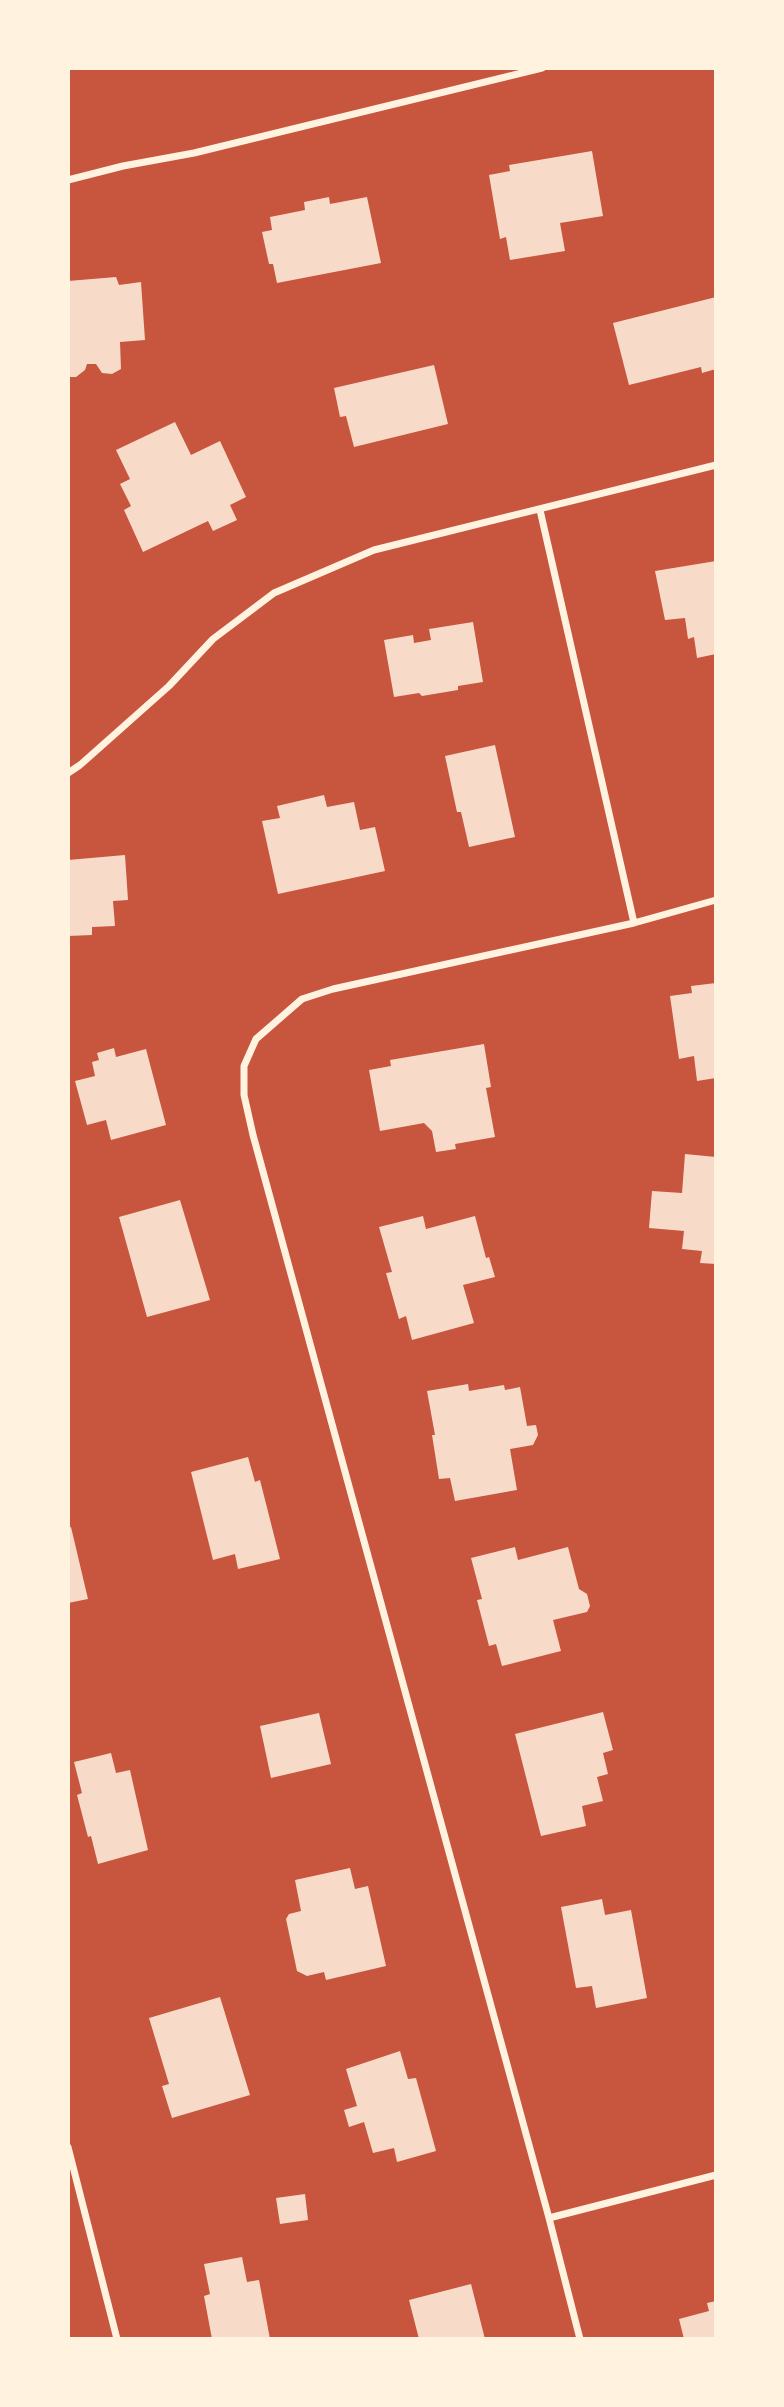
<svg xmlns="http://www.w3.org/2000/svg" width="784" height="2407" font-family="'Source Sans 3',sans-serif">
  <rect width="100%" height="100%" fill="#c8553d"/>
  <!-- building -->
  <path fill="#f7dbc8" d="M592,151L603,216L560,223L565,251L510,260L506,237L500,239L489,175L510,171L509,165Z
    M329,197L330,204L367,197L381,263L277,283L273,264H269L262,232L272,230L270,217L305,210L304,202Z
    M116,277L119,285L141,282L145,340L120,342L121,369L112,374L102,373L96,364H87L85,370L76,377H68V281Z
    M716,297V369L702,373L701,367L629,385L613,323Z
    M434,365L448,424L354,447L346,416L340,417L334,388Z
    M175,422L191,455L220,441L246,497L230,505L237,520L213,531L208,521L143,552L124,510L131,506L120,484L130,479L116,450Z
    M716,561V654L697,658L694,637L688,639L685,618L665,620L655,571Z
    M473,622L483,682L458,686V690L422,696L419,693L394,697L384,640L413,635L414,643L431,640L429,629Z
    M495,745L515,837L469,847L461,812H457L445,756Z
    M324,795L327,807L354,802L360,830L375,827L385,871L278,894L262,821L280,818L277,806Z
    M125,855L128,900L113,901L115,926L92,927V935L68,936V860Z
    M716,983V1078L697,1081L694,1056L679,1059L670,996L692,993L691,986Z
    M484,1044L491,1087L486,1088L495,1137L455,1144L456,1149L436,1152L432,1131L424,1123L380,1131L369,1070L391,1066L390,1060Z
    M114,1048L116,1057L146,1049L166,1125L111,1140L106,1120L87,1125L75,1081L95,1076L92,1062L99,1060L97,1053Z
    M685,1154L716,1157V1264L700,1263L702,1251L682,1249L684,1231L649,1228L652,1191L682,1193Z
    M180,1200L210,1300L147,1317L119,1217Z
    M423,1216L426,1229L475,1216L486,1258L489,1257L495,1277L463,1285L474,1323L412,1340L406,1316L399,1319L386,1273L392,1272L379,1227Z
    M468,1384L469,1391L504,1385L505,1390L520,1387L527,1426L536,1425L538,1435L533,1445L510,1449L517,1490L455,1501L450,1478L439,1479L432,1435H435L427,1391Z
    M248,1457L255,1482L260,1480L280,1559L238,1569L235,1554L213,1560L191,1472Z
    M71,1527L88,1599L68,1603V1528Z
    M515,1547L518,1560L568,1547L579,1589L587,1594L590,1606L587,1612L553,1620L561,1651L502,1666L496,1644L489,1646L477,1600L482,1599L471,1558Z
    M603,1712L613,1750L603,1753L608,1774L597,1777L603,1801L582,1806L586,1826L541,1836L515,1734Z
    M319,1713L331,1764L271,1778L260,1726Z
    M111,1753L116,1773L130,1770L148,1850L98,1864L91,1836L88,1837L77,1795L82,1793L74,1762Z
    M350,1868L355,1889L368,1886L386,1966L326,1980L324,1972L307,1976L297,1971L286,1919L289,1914L301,1911L295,1880Z
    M602,1899L605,1915L631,1910L647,1998L596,2008L592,1986L576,1988L561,1907Z
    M220,1997L250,2095L172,2118L162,2086L169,2084L149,2018Z
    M400,2051L408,2079L416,2078L436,2151L397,2162L394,2148L373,2153L364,2122L349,2127L344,2110L357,2106L346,2069Z
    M305,2194L308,2220L280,2224L276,2198Z
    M242,2257L247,2282L259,2280L270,2339H212L204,2296L210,2294L204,2264Z
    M471,2284L485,2339H419L409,2300Z
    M716,2301V2339H684L679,2319L709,2311L707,2303Z"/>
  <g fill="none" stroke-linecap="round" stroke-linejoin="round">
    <!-- minor -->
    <path stroke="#fff3e0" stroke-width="7" d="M68,180L123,166L194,153L542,68
      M540,510L634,923
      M68,773L80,765L169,686L213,639L274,593L374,550L716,465
      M68,2147L117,2339
      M549,2218L716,2175
      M580,2339L549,2218L253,1135L244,1095V1066L256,1039L302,999L333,989L634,923L716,900"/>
  </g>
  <!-- border -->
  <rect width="784" height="2407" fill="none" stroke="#fff3e0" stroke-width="140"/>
</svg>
